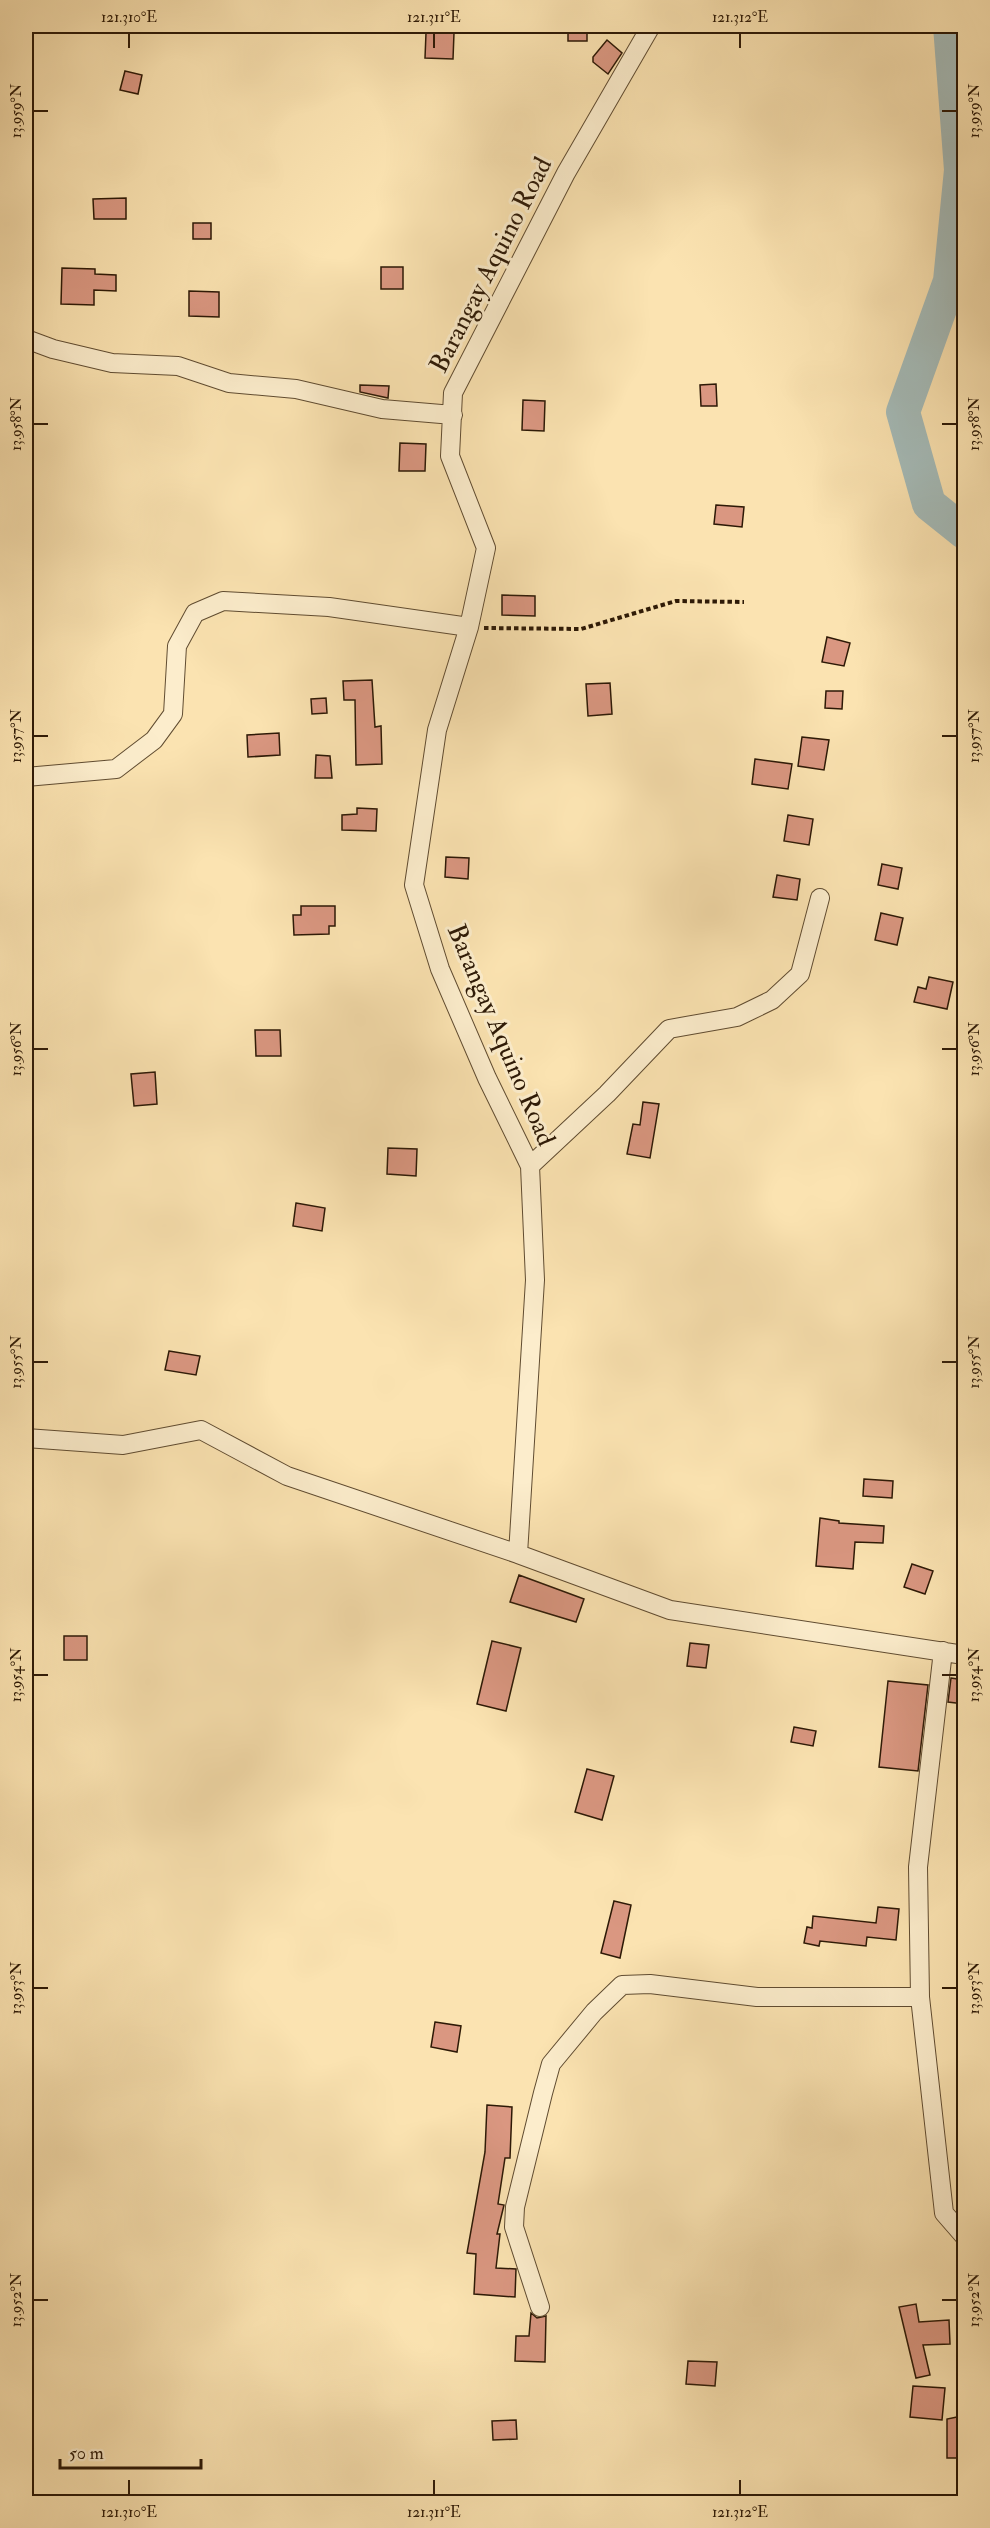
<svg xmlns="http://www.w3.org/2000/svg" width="990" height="2528" font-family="'IM FELL Double Pica',serif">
  <rect width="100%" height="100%" fill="#fbe3b1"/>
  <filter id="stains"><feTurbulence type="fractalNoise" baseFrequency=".00333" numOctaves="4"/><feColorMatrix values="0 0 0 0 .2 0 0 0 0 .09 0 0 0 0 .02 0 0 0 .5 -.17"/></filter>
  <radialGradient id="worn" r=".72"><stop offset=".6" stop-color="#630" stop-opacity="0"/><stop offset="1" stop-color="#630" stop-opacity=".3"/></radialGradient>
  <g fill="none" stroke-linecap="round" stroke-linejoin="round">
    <!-- river -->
    <path stroke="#a5bbb8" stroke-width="34" d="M950,26L961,170L950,281L903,412L929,504L964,532"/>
  </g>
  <!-- building -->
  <path fill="#da9781" stroke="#2d1906" stroke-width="1.5" d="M568,26H587V41H568Z
    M426,33H454L453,59L425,58Z
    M607,40L622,53L608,74L593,62V57Z
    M125,71L142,75L138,94L120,90Z
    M126,198V219H94L93,199Z
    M193,223H211V239H193Z
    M381,267H403V289H381Z
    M62,268L95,269V274L116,275V291L94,290V305L61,304Z
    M189,291L219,292V317L189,316Z
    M716,384L717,406H701L700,385Z
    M360,385L389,386L388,398L360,392Z
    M523,400L545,401L544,431L522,430Z
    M400,443L426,444L425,471H399Z
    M716,505L744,507L742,527L714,524Z
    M502,595L535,596V616L502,615Z
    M827,637L850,643L844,666L822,662Z
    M372,680L375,727L381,726L382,764L356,765L355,700H344L343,681Z
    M610,683L612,714L588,716L586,684Z
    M826,691H843L842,709L825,708Z
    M326,698L327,713L312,714L311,699Z
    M279,733L280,755L248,757L247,735Z
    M802,737L829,740L824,770L798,766Z
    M316,755L330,756L332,778H315Z
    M755,759L792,764L788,789L752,784Z
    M357,808L377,809L376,831L342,830V815L357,814Z
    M788,815L813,819L809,845L784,841Z
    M446,857L469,858L468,879L445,877Z
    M882,864L902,868L898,889L878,885Z
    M777,875L800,879L797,900L773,897Z
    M301,906H335V926H329V934L294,935L293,915H301Z
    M881,913L903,918L897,945L875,940Z
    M929,977L953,982L947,1009L914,1002L918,987L926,989Z
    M255,1030H280L281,1056H256Z
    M155,1072L157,1104L134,1106L131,1074Z
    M643,1102L659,1104L650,1158L627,1154L633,1124L640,1125Z
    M388,1148L417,1149L416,1176L387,1174Z
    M296,1203L325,1208L322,1231L293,1226Z
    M169,1351L200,1356L196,1375L165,1370Z
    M864,1479L893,1481L892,1498L863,1496Z
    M820,1518L839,1521V1523L884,1526L883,1543L855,1542L853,1569L816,1566Z
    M912,1564L933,1571L925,1594L904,1587Z
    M519,1575L584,1599L576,1622L510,1602Z
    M64,1636H87V1660H64Z
    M492,1641L521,1648L506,1711L477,1704Z
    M690,1643L709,1645L706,1668L687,1666Z
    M951,1678L964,1680V1704L948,1702Z
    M888,1681L928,1685L918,1771L879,1767Z
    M794,1727L816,1731L813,1746L791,1742Z
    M587,1769L614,1776L602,1820L575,1812Z
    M614,1901L631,1905L620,1958L601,1953Z
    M878,1907L899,1909L896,1940L867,1937L866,1946L820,1941L819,1946L804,1943L807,1927L812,1928L813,1916L876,1923Z
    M435,2022L461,2026L457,2052L431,2047Z
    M487,2105L512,2107L510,2158H505L498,2204L504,2205L497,2234H500L496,2268L516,2269L515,2297L474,2294L476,2254L467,2253L485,2152Z
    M916,2304L919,2322L949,2320L950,2344L923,2345L930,2375L916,2378L899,2307Z
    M531,2313L537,2318L546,2316L545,2362L515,2361L516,2336H529Z
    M688,2361L717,2362L715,2386L686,2384Z
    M913,2386L945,2388L942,2420L910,2417Z
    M962,2416L964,2458H947V2419Z
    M516,2420L517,2439L493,2440L492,2421Z"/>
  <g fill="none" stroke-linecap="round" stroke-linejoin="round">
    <defs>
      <path id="minor" d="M26,339L53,349L112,363L178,366L229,383L296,389L382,409L453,415
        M26,777L116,769L154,740L173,714L177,646L195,613L223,601L329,607L469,627
        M530,1166L607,1094L669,1029L737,1017L772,1000L800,974L820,898
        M26,1438L123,1445L201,1430L287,1476L518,1554L670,1610L964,1655
        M518,1554L535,1280L530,1166L487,1078L440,969L414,885L437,730L469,627L486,548L450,456L453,393L566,173L651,26
        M943,1651L918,1867L920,1997L944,2213L964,2236
        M540,2307L514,2227L515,2207L543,2093L551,2064L594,2012L622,1985L650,1984L757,1997H920"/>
    </defs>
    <!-- minor casing -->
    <use href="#minor" stroke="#604c31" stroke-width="20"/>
    <!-- path -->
    <path stroke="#2d1906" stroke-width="4" stroke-dasharray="4.5 3" stroke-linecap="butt" d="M484,628L581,629L676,601L744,602"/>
    <!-- minor -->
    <use href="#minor" stroke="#fcedcc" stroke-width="18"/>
  </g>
  <!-- ticks -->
  <path fill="none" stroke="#2d1906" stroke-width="2" d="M129,33V48M434,33V48M740,33V48M33,111H48M942,111H957M33,424H48M942,424H957M33,736H48M942,736H957M33,1049H48M942,1049H957M33,1362H48M942,1362H957M33,1675H48M942,1675H957M33,1988H48M942,1988H957M33,2300H48M942,2300H957M129,2480V2495M434,2480V2495M740,2480V2495"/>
  <g text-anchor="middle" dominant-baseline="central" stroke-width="6" stroke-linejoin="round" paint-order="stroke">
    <!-- street labels -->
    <g font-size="26" fill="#2d1906" stroke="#fcedcc">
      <text transform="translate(491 265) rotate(-63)">Barangay Aquino Road</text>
      <text transform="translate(501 1035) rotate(67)">Barangay Aquino Road</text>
    </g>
  </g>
  <!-- margin -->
  <rect width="990" height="2528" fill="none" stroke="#fbe3b1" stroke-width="66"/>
  <!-- scale -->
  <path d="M60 2459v9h141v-9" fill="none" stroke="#2d1906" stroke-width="3"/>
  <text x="69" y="2459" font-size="18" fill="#2d1906" stroke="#fcedcc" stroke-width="4.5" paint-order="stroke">50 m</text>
  <rect x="33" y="33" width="924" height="2462" fill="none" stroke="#2d1906" stroke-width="2"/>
  <g font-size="15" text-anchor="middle" fill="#2d1906">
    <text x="129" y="22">121.310°E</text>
    <text x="434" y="22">121.311°E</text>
    <text x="740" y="22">121.312°E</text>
    <text transform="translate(16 111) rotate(-90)" y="5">13.959°N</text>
    <text transform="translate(974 111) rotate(-90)" y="5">13.959°N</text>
    <text transform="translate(16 424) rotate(-90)" y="5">13.958°N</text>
    <text transform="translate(974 424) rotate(-90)" y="5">13.958°N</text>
    <text transform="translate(16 736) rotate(-90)" y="5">13.957°N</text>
    <text transform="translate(974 736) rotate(-90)" y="5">13.957°N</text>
    <text transform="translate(16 1049) rotate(-90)" y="5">13.956°N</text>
    <text transform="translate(974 1049) rotate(-90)" y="5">13.956°N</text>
    <text transform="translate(16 1362) rotate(-90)" y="5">13.955°N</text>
    <text transform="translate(974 1362) rotate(-90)" y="5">13.955°N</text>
    <text transform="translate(16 1675) rotate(-90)" y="5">13.954°N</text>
    <text transform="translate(974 1675) rotate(-90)" y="5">13.954°N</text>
    <text transform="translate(16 1988) rotate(-90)" y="5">13.953°N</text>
    <text transform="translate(974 1988) rotate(-90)" y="5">13.953°N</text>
    <text transform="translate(16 2300) rotate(-90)" y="5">13.952°N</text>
    <text transform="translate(974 2300) rotate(-90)" y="5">13.952°N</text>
    <text x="129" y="2517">121.310°E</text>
    <text x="434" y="2517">121.311°E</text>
    <text x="740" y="2517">121.312°E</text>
  </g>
  <rect width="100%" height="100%" filter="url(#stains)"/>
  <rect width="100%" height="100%" fill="url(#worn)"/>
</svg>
